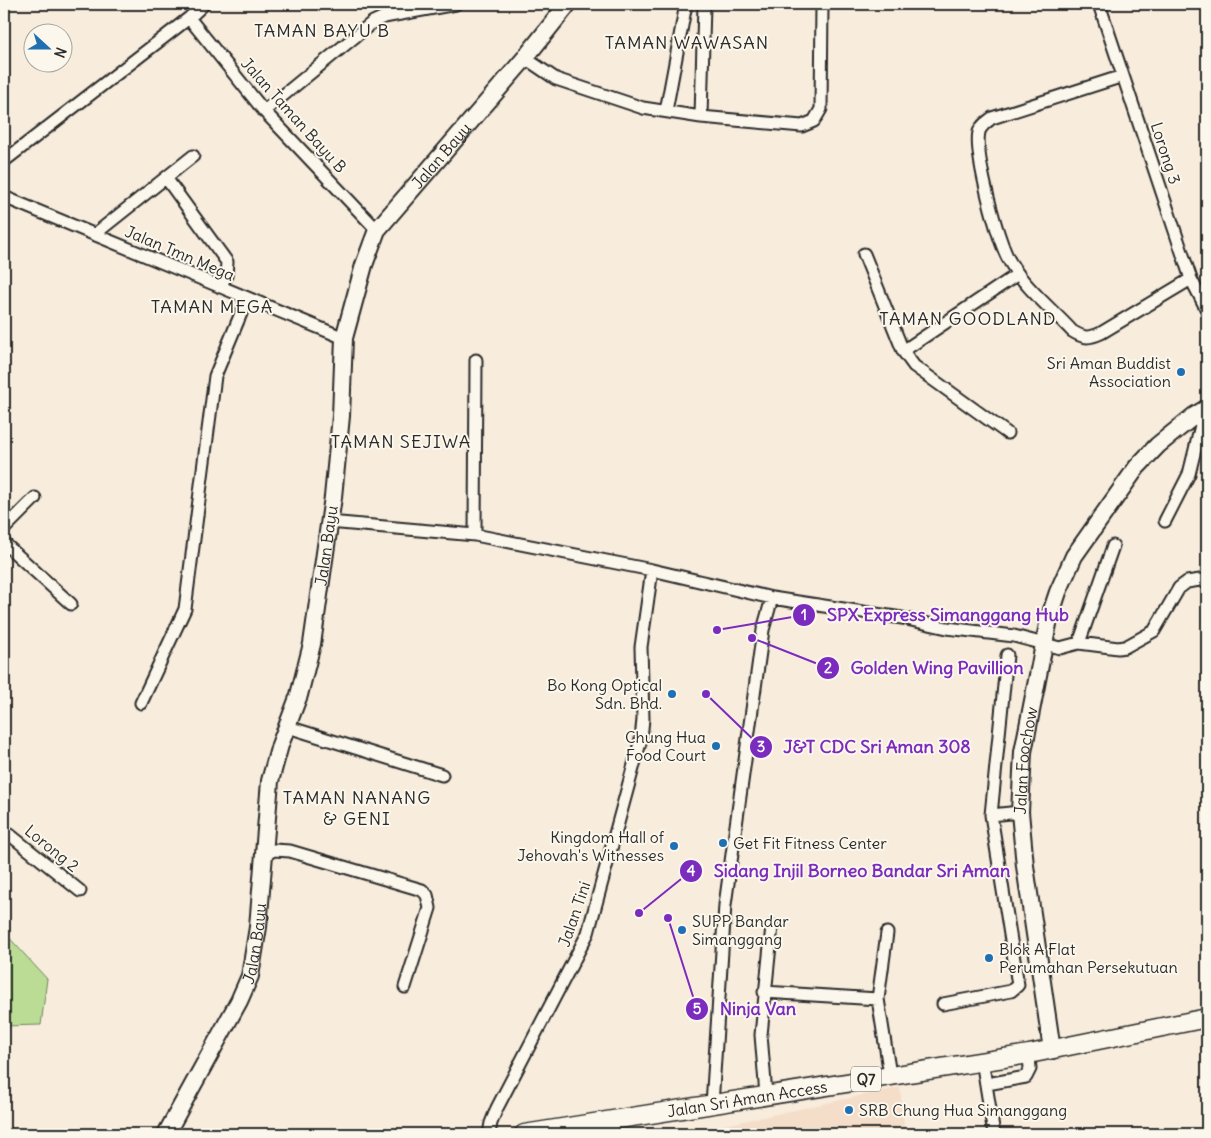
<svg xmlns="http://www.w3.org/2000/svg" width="1211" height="1138" font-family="Delius,sans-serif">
  <rect width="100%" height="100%" fill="#f8ecdc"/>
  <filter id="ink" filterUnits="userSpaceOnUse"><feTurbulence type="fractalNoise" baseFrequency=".02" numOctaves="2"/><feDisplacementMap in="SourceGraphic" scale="10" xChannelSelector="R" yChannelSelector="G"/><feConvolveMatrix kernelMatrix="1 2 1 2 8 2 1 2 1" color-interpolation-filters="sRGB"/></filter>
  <g filter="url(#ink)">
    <!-- built -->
    <path fill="#f5dec9" d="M900,1087L905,1134H689V1133Z"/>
    <!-- green -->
    <path fill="#badc95" stroke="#728460" d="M4,932L47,979L41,1025L4,1026Z"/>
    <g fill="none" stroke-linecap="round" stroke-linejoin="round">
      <defs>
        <path id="street" d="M1099,4L1191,279L1207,310
          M189,18L264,111L377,230
          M525,58L556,79L643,108L701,117L802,126L814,121L821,109L822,4
          M1123,76L992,118C987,122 981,125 979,132C974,153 998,243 1010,262C1025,288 1052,309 1072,331C1083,338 1088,339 1101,333L1191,279
          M264,111L373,22L384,17L456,4
          M666,111L686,4
          M701,117L704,4
          M4,161L189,18L204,4
          M166,178L227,262L226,276L220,287
          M4,197L344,338
          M95,234L193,156
          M864,254L903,351L914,366L1007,433
          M903,351L1018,274
          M1165,521L1189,474L1205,409
          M329,522L475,535L652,570L772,598L902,618L947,628L1014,636L1060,648L1079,643L1118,648L1125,647L1154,631L1179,588L1187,582L1200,580L1207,583
          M4,529L35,498
          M475,535L476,360
          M4,543L71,604
          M1079,643L1113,546
          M141,703L185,609L215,376L247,299
          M288,727L442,775
          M991,815L1020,812
          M4,830L80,891
          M263,856L274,850L290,851L422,890L427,895L430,908L405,987
          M887,933L878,999L890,1075
          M764,992L878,999
          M943,1004L1011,991L1018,985L991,815L1007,655
          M982,1060L994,1134
          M987,1084L1026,1077L1030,1069L1029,1054
          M766,1095L761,1035L772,926
          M712,1105L725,905L763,630L772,598
          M489,1134L491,1123L497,1108L588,933L641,739L643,719L641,647L652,570"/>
        <g id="secondary">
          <path id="s1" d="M1052,1050L1025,866L1020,812L1023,752L1049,619L1058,592L1074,556L1137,467L1158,445L1194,416L1207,408"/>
          <path id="s2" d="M166,1134L239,1001L250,976L258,927L270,781L280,745L299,695L312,644L333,497L341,416L344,338L364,265L377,230L525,58L568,4"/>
        </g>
        <g id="primary">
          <path id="s3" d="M524,1134L1029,1054L1207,1018"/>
        </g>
      </defs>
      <!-- street casing -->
      <use href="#street" stroke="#2b2b2b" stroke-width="15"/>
      <!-- secondary casing -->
      <use href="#secondary" stroke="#2b2b2b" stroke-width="20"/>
      <!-- primary casing -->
      <use href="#primary" stroke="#2b2b2b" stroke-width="21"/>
      <!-- street -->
      <use href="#street" stroke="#fbf7ec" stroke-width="11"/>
      <!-- secondary -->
      <use href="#secondary" stroke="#fbf7ec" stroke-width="16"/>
      <!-- primary -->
      <use href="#primary" stroke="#fbf7ec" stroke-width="18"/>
    </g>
  </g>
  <!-- markers -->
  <g fill="#1f6fb2" stroke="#fbf7ec" stroke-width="2">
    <circle cx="1181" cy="372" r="5"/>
    <circle cx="672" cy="694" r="5"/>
    <circle cx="716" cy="746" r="5"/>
    <circle cx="723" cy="843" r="5"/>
    <circle cx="674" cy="846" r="5"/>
    <circle cx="682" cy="930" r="5"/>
    <circle cx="989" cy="958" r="5"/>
    <circle cx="849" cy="1110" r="5"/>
  </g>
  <g text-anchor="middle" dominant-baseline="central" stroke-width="4" stroke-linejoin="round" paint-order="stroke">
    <!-- shield labels -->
    <rect fill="#fbf7ec" stroke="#696865" stroke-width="1" x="851" y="1066.5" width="30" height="25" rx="4"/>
    <g font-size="15" font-weight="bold" fill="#2b2b2b">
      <text x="866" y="1079">Q7</text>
    </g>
    <!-- street labels -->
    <g font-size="16" fill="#2b2b2b" stroke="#fbf7ec">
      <text transform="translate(294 115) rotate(48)">Jalan Taman Bayu B</text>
      <text transform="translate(1166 153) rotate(72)">Lorong 3</text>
      <text stroke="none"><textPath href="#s2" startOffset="1038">Jalan Bayu</textPath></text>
      <text transform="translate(180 253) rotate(23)">Jalan Tmn Mega</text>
      <text stroke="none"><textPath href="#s2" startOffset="618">Jalan Bayu</textPath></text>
      <text stroke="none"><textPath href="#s1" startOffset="292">Jalan Foochow</textPath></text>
      <text transform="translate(52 848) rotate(39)">Lorong 2</text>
      <text transform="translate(574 914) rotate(-71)">Jalan Tini</text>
      <text stroke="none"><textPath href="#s2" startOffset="212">Jalan Bayu</textPath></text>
      <text stroke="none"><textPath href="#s3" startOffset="226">Jalan Sri Aman Access</textPath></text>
    </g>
    <!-- poi labels -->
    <g font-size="16" fill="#2b2b2b" stroke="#fbf7ec" text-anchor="end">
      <text x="1171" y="363">Sri Aman Buddist<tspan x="1171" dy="18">Association</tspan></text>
      <text x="662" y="685">Bo Kong Optical<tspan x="662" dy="18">Sdn. Bhd.</tspan></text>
      <text x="706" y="737">Chung Hua<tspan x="706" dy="18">Food Court</tspan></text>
      <text x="664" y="837">Kingdom Hall of<tspan x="664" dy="18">Jehovah's Witnesses</tspan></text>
      <text x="733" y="843" text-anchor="start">Get Fit Fitness Center</text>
      <text x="692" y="921" text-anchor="start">SUPP Bandar<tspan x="692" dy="18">Simanggang</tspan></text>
      <text x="999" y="949" text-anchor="start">Blok A Flat<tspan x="999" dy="18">Perumahan Persekutuan</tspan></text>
      <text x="859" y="1110" text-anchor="start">SRB Chung Hua Simanggang</text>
    </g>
    <!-- neighbourhood labels -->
    <g font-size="18" letter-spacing="1" fill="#2b2b2b" stroke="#fbf7ec">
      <text x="322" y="30">TAMAN BAYU B</text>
      <text x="687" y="42">TAMAN WAWASAN</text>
      <text x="212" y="306">TAMAN MEGA</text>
      <text x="968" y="318">TAMAN GOODLAND</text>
      <text x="401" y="441">TAMAN SEJIWA</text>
      <text x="357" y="797">TAMAN NANANG<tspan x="357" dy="21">&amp; GENI</tspan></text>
    </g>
  </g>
  <!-- callouts -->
  <path fill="none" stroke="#7b2cbf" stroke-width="2" d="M717 630L804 615M752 638L828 668M706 694L761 747M639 913L691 871M668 918L697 1009"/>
  <g fill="#7b2cbf" stroke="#fbf7ec" stroke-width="2">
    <circle cx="717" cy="630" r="5"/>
    <circle cx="752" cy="638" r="5"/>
    <circle cx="706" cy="694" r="5"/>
    <circle cx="639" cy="913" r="5"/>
    <circle cx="668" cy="918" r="5"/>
    <circle cx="804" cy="615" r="12"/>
    <circle cx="828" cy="668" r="12"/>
    <circle cx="761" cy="747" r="12"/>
    <circle cx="691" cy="871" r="12"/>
    <circle cx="697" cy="1009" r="12"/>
  </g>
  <g font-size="15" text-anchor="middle" font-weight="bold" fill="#fff">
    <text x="804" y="620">1</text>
    <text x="828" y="673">2</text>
    <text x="761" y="752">3</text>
    <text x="691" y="876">4</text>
    <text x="697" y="1014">5</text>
  </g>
  <g font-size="18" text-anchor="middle" font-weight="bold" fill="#7b2cbf" stroke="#fbf7ec" stroke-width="4" stroke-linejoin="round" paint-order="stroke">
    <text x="948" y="621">SPX Express Simanggang Hub</text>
    <text x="937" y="674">Golden Wing Pavillion</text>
    <text x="877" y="753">J&amp;T CDC Sri Aman 308</text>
    <text x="862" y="877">Sidang Injil Borneo Bandar Sri Aman</text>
    <text x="758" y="1015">Ninja Van</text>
  </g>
  <!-- margin -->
  <rect width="1211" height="1138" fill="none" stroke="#fbf7ec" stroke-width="20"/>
  <rect x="10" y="10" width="1191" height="1118" fill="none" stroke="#2b2b2b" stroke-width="2" filter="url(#ink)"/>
  <!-- north arrow -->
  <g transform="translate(48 48) rotate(111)"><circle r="24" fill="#fbf7ec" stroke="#a8a59f"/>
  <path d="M0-4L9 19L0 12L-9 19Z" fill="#1f6fb2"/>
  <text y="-8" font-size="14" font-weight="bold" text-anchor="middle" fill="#2b2b2b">N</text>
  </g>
</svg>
